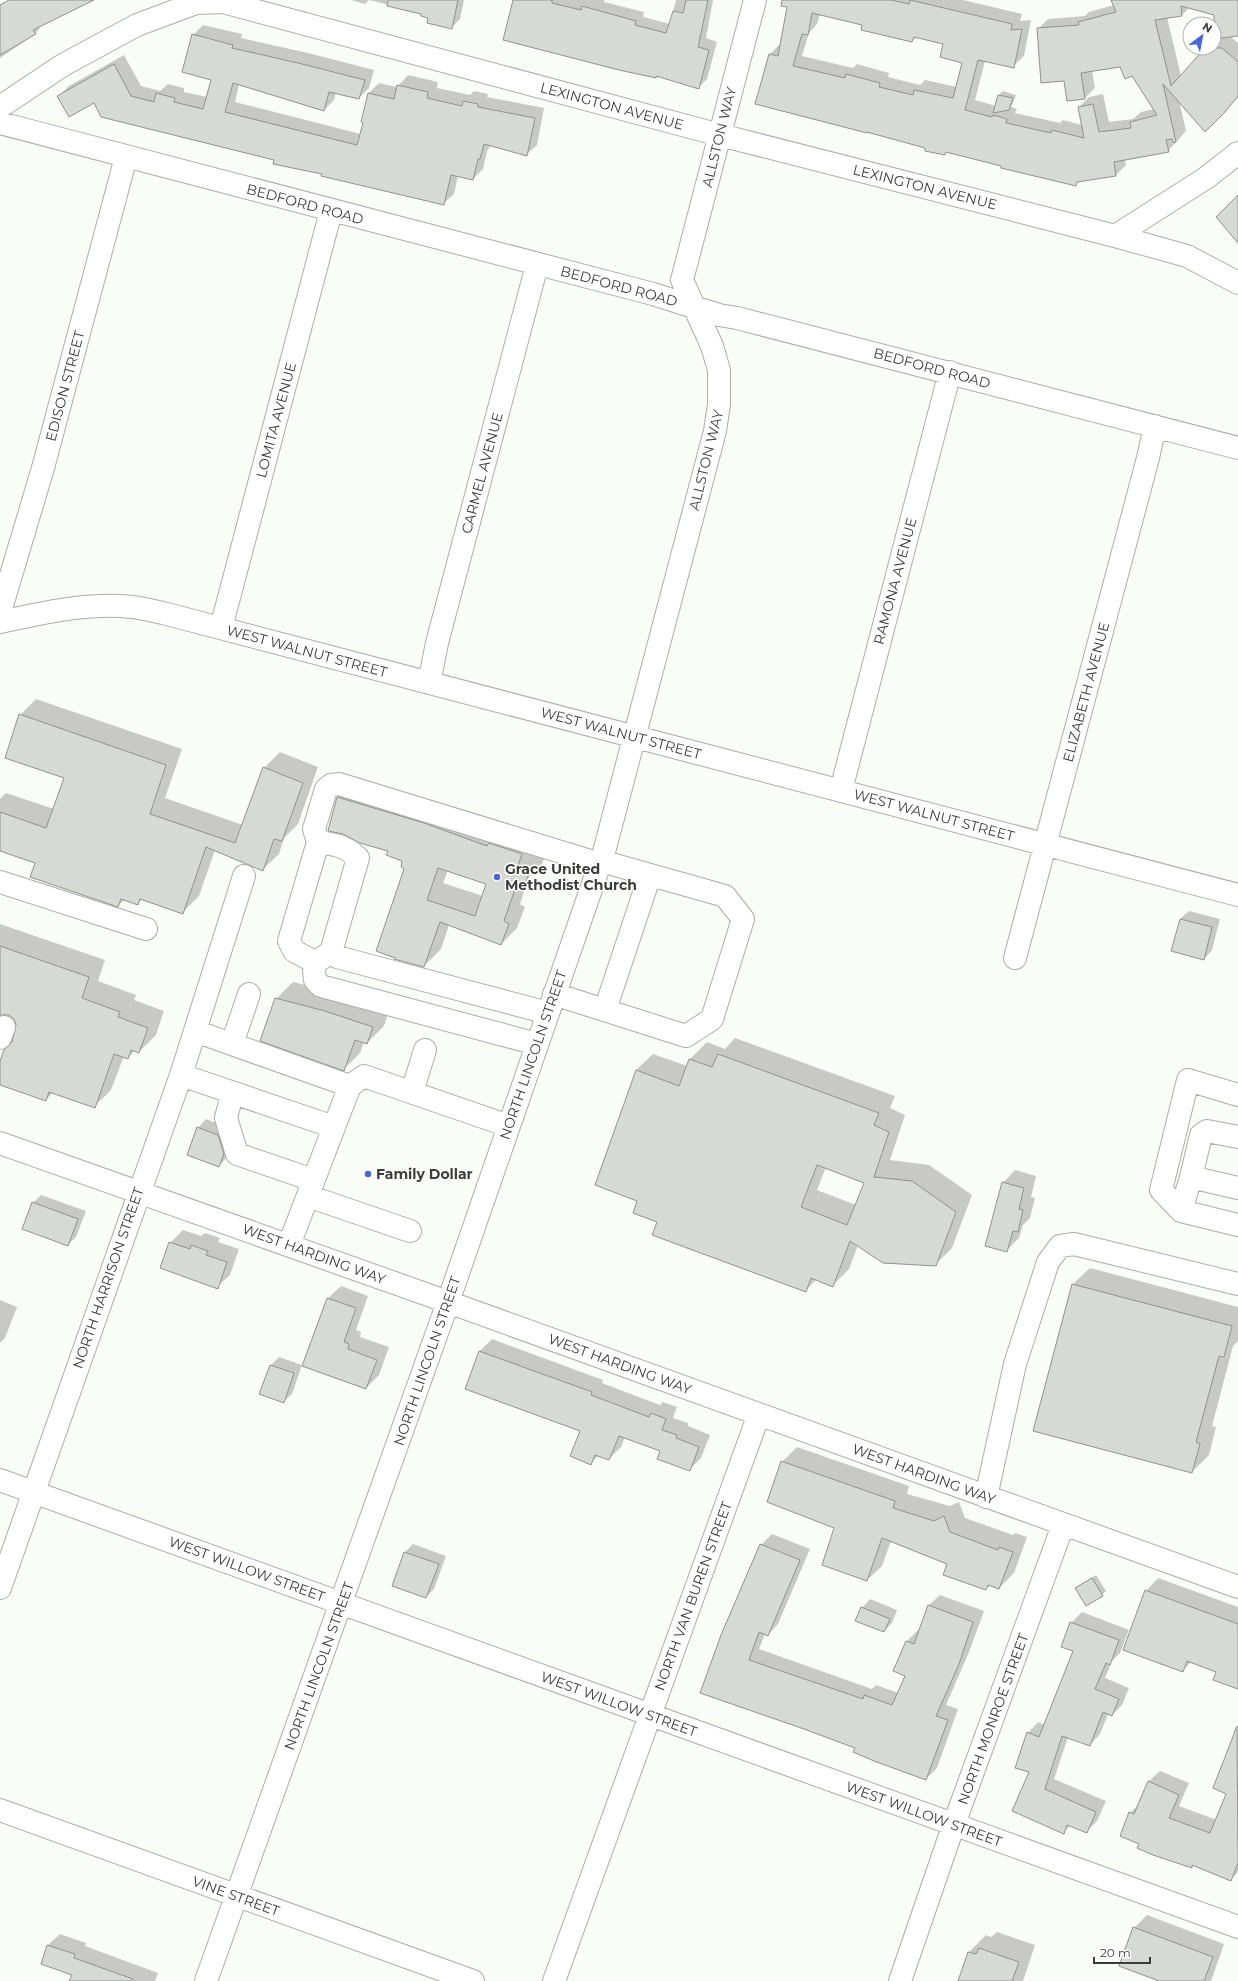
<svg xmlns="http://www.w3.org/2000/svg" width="1238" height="1981" font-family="Montserrat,sans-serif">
  <rect width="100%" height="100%" fill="#fafcf7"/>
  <!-- shadow -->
  <path fill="#0003" fill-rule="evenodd" d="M9,0H90L43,24L35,34L0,58V11Z
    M351,0H464L460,19L451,28L422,13L369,0L365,4Z
    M513,0H604V2L644,12L643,17L670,24L676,0H713L706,38L717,42L707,79L699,87Z
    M783,0H963L1022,14L1020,21L1031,20L1024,56L1013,66L985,61L975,100L996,106L999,95L1003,91L1016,95L1011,107L1017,109L1015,113L1060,123L1063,120L1082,125L1079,107L1089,97L1103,94L1109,122L1133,119L1141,112L1154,109L1132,75L1121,65L1092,70L1095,88L1085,98L1068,100L1065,80L1038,29L1048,19L1085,16L1089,12L1114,5L1112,0H1238V35L1230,36L1238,43V97L1224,113L1179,100L1186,131L1168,151L1125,159L1126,165L1116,175L1080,181L1076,184L948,151L945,154L926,148L770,54L780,44L788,7ZM1190,7L1233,19L1214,40V48H1207L1181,76L1167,17L1182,15ZM820,14L863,24L912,41L917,36L944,43L963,62L957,87L925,80L920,85L888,77L889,73L857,64L853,68L802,56L809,33L817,24Z
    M203,25L242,34L241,38L308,53L374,70L369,88L359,98L336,92L334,100L324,110L239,84L235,102L361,134L368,94L379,83L397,87L408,75L438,82L437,88L470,95L474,91L488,94L487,97L544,108L537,145L526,155L491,145L487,151L483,169L473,179L458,175L454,194L443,204L275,159L94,102L59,96L69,86L124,55L141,86L160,91L168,84L184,88V92L207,97L212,80L193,35Z
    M36,699L182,749L165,798L243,825L264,768L280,752L318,767L298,824L284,838L279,854L262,870L215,850L199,896L183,912L142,899L137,904L125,899L118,906L36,862L0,850V799L6,793L54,809L65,778L20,715Z
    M354,781L546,853L542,864L529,877L520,904L525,907L517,928L501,944L449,925L441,949L424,966L404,860L389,850L338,797ZM448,870L487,883L483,896L443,883Z
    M1189,911L1220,919L1212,950L1204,959L1180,919Z
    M0,924L105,960L98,981L136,995L134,1000L164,1011L156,1035L139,1052L135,1050L128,1058L124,1056L111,1090L94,1107L53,1092L46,1100L0,1084V1064L13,1042L17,1024L15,1019L9,1014H3L0,1017Z
    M293,982L342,994L389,1010L384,1026L367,1043L364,1042L360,1053L344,1069L276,999Z
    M735,1038L895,1096L890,1108L905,1115L890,1160L929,1165L972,1195L952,1248L935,1265L858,1245L849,1269L833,1285L817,1279L806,1290L658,1222L638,1200L636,1070L653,1054L687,1066L690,1059L707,1042L725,1049ZM826,1167L865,1182L856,1205L817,1190Z
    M206,1119L226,1127L227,1157L219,1166L198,1128Z
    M1015,1170L1036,1176L1031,1197L1035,1198L1030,1218L1023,1225L1019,1238L1007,1250L1003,1183Z
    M41,1195L86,1211L76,1237L68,1245L33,1203Z
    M183,1230L201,1236L205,1233L220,1238L218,1242L239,1249L230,1275L217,1287L170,1243Z
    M1090,1268L1238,1307V1341L1233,1346L1212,1426L1216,1427L1209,1455L1192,1472L1073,1284Z
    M341,1286L368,1296L356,1330L361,1332L360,1337L389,1347L379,1375L366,1388L304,1365L328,1298Z
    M0,1300L17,1307L5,1338L0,1343Z
    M492,1339L603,1380L602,1383L660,1405L663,1402L677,1407L673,1418L688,1423V1426L710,1435L701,1458L689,1470L662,1450L625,1437L621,1447L609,1459L599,1455L591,1463L582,1430L467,1388L480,1351Z
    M279,1357L302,1365L292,1394L283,1402L261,1394L271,1365Z
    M797,1447L909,1486L907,1494L950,1506L959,1502L965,1518L1013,1535L1015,1533L1027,1537L1014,1573L999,1588L990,1585L986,1589L948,1564L891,1541L882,1566L867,1580L835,1527L782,1462Z
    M772,1534L810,1549L778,1624L768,1635L765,1634L759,1649L872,1689L876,1685L898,1693L906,1675L894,1670L907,1641L918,1630L920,1631L929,1605L940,1595L984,1611L969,1652L946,1705L958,1709L937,1768L926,1779L856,1747L701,1693L761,1545Z
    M413,1544L446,1556L434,1589L426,1597L405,1552Z
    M1096,1575L1106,1591L1102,1595L1077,1588Z
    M1158,1578L1238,1607V1684L1217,1671L1191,1662L1182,1671L1146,1591Z
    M870,1599L897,1610L892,1623L884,1631L862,1608Z
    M1082,1612L1129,1630L1120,1653L1112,1661L1105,1678L1129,1688L1122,1705L1112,1715L1108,1714L1100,1734L1090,1745L1068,1737L1054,1779L1106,1801L1097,1821L1086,1832L1071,1825L1063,1832L1030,1771L1028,1733L1038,1722L1045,1725L1074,1651L1071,1623Z
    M1238,1734V1872L1230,1880L1193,1865L1191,1867L1140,1843L1130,1813L1139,1804L1148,1782L1160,1771L1189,1783L1179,1806L1217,1820L1228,1793L1233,1740Z
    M1147,1915L1224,1944L1211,1981H1162L1134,1928Z
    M997,1932L1035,1945L1023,1981H959L969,1952L986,1935L991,1937Z
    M60,1934L86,1943L85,1946L158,1973L155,1981H70L73,1974L48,1945Z"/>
  <!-- building -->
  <path fill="#d7d9d4" stroke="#91928e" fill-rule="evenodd" d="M9,0H94L33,30L36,34L0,55V5Z
    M388,0H458L452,29L427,23L428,18L421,16V14L387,6Z
    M513,0H552V3L581,10L582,6L636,21L635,25L666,33L673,11L683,13L686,0H708L698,47L709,50L699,89L656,76V78L619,70L503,40Z
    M782,0H891L909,4L910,0L1012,24L1011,30L1022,29L1014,68L978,60L965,110L992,117L993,115L1007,119L1006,123L1051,133L1052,130L1084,138L1078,107L1093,104L1099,132L1131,128L1130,122L1157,115L1132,76L1125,79L1120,67L1081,73L1085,99L1067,101L1064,81L1041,83L1037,28L1079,25L1078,22L1116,12L1111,0H1238V36L1214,39V15L1181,6L1182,16L1155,20L1171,86L1205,48H1222L1238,62V96L1224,113L1205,132L1163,84L1176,142L1174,143L1172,139L1166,140L1169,152L1114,162L1116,176L1077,182L1076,186L1001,168V166L946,152L945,155L925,151V148L867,132V133L755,104L769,54L778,56L787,7L781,6ZM812,13L862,25L861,30L912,42L914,37L943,44L940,57L962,63L953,98L914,90L913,95L879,87L880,83L846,74L845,78L793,66L802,34L808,35Z
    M192,34L233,45L232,48L298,63L365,80L359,99L329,92L324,111L233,83L225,112L357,145L363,123L361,122L368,93L394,99L397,85L428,92L427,98L462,106L463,101L478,104V107L535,118L527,156L484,144L480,159H478L473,180L451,175L444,205L321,176L322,174L273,164L274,160L101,117L94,103L69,117L57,96L114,64L131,96L154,102L156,93L175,98L174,102L203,109L211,80L182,72Z
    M998,95L1013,98L1009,110L993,113Z
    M1238,195V243L1216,217Z
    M19,714L166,765L150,814L235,843L263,767L303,783L282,841L274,839L263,871L206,847L183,914L140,899L138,905L121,899L118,907L30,877L35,863L0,851V812L46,828L64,778L5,758Z
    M337,797L424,823L487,846L489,843L522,854L518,866L530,870L526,882L515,889L504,921L509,924L501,945L440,922L424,967L394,959L395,958L376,951L404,869L401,867L402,861L386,855L388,851L360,843L343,834L328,831ZM438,868L486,884L475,916L427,900Z
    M1180,919L1212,927L1204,960L1171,951Z
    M0,946L89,977L82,998L120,1012L118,1017L148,1028L139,1053L131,1050L128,1059L114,1054L95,1108L49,1092L46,1101L0,1085V1061L4,1050L12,1042L16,1025L14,1019L9,1015H0Z
    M275,998L325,1011L373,1027L367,1044L355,1040L344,1071L260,1041Z
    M718,1054L879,1113L874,1125L889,1132L874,1177L912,1181L956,1212L936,1266L883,1263L850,1241L833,1287L811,1278L806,1292L652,1235L657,1222L633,1213L637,1201L595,1185L636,1070L679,1086L689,1059L712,1067ZM817,1165L864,1183L847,1225L801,1207Z
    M197,1127L218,1135L224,1154L219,1167L187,1155Z
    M1002,1182L1024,1188L1019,1209L1023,1210L1018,1232L1013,1231L1007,1252L985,1246Z
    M32,1202L78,1219L68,1246L22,1229Z
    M169,1242L190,1249L191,1245L208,1251L206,1255L227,1262L218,1289L160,1268Z
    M1072,1284L1232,1326L1224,1357L1219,1356L1196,1442L1200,1444L1192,1473L1033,1431Z
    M327,1298L356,1308L344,1342L349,1344L348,1349L377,1360L366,1389L302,1366Z
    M479,1351L592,1392L591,1395L649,1417L651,1413L666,1419L662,1430L677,1435L676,1438L699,1447L690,1471L657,1459L660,1451L619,1436L609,1460L595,1455L591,1465L570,1456L580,1431L465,1389Z
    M270,1365L294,1373L284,1403L259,1394Z
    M781,1461L895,1501L893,1508L934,1521L944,1516L950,1532L998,1550L999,1547L1013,1552L999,1589L988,1585L986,1590L943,1575L947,1564L882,1538L867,1581L822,1565L834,1528L767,1502Z
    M760,1544L800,1560L768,1636L759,1632L749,1660L863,1699L864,1695L892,1705L905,1676L893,1671L906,1641L914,1644L928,1605L973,1622L959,1664L936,1716L948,1720L926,1780L874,1761L853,1752L855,1748L804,1729L700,1693L721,1635Z
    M404,1552L439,1564L426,1598L392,1586Z
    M1092,1578L1103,1596L1086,1606L1075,1588Z
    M1145,1590L1238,1624V1689L1213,1680L1216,1672L1187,1661L1183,1672L1123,1650Z
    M861,1607L890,1619L884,1632L855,1621Z
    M1070,1622L1119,1640L1110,1665L1106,1663L1095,1689L1119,1699L1112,1716L1103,1712L1090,1746L1062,1736L1045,1789L1096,1812L1087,1833L1067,1825L1064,1834L1012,1811L1029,1772L1015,1768L1027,1732L1039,1737L1073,1651L1061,1647Z
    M1237,1726L1238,1863L1231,1881L1192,1865V1868L1153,1855L1137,1848L1139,1844L1120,1836L1129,1812L1134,1814L1148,1781L1179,1795L1169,1818L1210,1833L1226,1794L1213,1788Z
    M1133,1927L1213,1957L1204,1981H1159L1119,1966Z
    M47,1945L75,1954L74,1958L133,1979L132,1981H69L72,1975L41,1964Z
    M979,1948L1019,1962L1012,1981H958L968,1952L976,1954Z"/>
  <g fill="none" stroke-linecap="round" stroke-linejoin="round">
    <defs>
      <path id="minor" d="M0,107L63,65L137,25L196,3L223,2L720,135L1115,236L1187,256L1238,283
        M0,123L653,294L719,315L737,318L1238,448
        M1115,236L1206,178L1238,153
        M0,612L43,468L126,157
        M0,622C43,613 88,602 132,607C143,608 153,611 163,613L1238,895
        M221,628L331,211
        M429,683L437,643L537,265
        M841,790L950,372
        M318,842C334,844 346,846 358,858L331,952L319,960L313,961L294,951L289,941L318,842L314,829L326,789L331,785L339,784L600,864
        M0,882L146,929
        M331,952L337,957L548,1013
        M1015,958L1148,458L1155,426
        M313,961L315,980L321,986L537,1044
        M554,994L686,1036L712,1019L743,919L725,896L601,861
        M605,1010L650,875
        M0,1038L4,1027
        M232,1044L249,994
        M181,1075L334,1127L350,1086L195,1031
        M350,1086L364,1076L509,1126
        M412,1092L425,1050
        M232,1094L226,1118L237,1154L313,1180
        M1238,1137L1207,1131L1201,1135L1191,1177L1181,1211L1238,1225
        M0,1143L448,1302L1238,1587
        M1191,1177L1238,1188
        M308,1196L410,1231
        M1181,1211L1161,1190L1188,1080L1238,1095
        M289,1245L334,1127
        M0,1480L1238,1927
        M986,1497L1015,1364L1048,1262L1060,1246L1074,1244L1238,1284
        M0,1588L181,1075L244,876
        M0,1810L473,1981
        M206,1981L448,1302L604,852L715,431L719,404V370L712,346L682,280L755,0
        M554,1981L759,1414
        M900,1981L954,1824L1063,1525"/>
    </defs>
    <!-- minor casing -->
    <use href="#minor" stroke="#abada8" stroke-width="24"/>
    <!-- minor -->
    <use href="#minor" stroke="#fff" stroke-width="22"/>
  </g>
  <!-- markers -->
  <g fill="#4b65d9" stroke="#fff" stroke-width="1.5">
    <circle cx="497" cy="877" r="4"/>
    <circle cx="368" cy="1174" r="4"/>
  </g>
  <g text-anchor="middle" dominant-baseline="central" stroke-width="3" stroke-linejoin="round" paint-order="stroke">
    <!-- street labels -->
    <g font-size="14" fill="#3c3d3b" stroke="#fff">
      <text transform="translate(612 106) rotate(15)">LEXINGTON AVENUE</text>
      <text transform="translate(719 137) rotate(-76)">ALLSTON WAY</text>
      <text transform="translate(925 187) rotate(14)">LEXINGTON AVENUE</text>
      <text transform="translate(305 204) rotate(15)">BEDFORD ROAD</text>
      <text transform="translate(619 286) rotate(15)">BEDFORD ROAD</text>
      <text transform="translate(932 368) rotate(15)">BEDFORD ROAD</text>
      <text transform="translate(65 386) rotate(-75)">EDISON STREET</text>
      <text transform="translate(276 420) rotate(-75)">LOMITA AVENUE</text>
      <text transform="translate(706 460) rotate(-76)">ALLSTON WAY</text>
      <text transform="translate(482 473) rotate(-75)">CARMEL AVENUE</text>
      <text transform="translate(895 581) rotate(-75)">RAMONA AVENUE</text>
      <text transform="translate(307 651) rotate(15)">WEST WALNUT STREET</text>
      <text transform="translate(1086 692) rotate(-75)">ELIZABETH AVENUE</text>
      <text transform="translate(621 733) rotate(15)">WEST WALNUT STREET</text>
      <text transform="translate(934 815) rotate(15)">WEST WALNUT STREET</text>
      <text transform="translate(533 1055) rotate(-71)">NORTH LINCOLN STREET</text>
      <text transform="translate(314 1254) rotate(20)">WEST HARDING WAY</text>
      <text transform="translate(108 1278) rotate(-71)">NORTH HARRISON STREET</text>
      <text transform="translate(427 1361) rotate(-71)">NORTH LINCOLN STREET</text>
      <text transform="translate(620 1364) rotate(20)">WEST HARDING WAY</text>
      <text transform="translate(924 1474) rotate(20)">WEST HARDING WAY</text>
      <text transform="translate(247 1569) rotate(20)">WEST WILLOW STREET</text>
      <text transform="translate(693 1596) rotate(-70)">NORTH VAN BUREN STREET</text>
      <text transform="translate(319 1666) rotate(-70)">NORTH LINCOLN STREET</text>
      <text transform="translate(619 1704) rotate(20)">WEST WILLOW STREET</text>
      <text transform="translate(993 1719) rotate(-70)">NORTH MONROE STREET</text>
      <text transform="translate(924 1814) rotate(20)">WEST WILLOW STREET</text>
      <text transform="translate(236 1896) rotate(20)">VINE STREET</text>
    </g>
    <!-- poi labels -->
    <g font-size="14" font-weight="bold" fill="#3c3d3b" stroke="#fff" text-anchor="start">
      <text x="505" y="869">Grace United<tspan x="505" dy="16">Methodist Church</tspan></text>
      <text x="376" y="1174">Family Dollar</text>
    </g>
  </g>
  <!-- north arrow -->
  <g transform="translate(1202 36) rotate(32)"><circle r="19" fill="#ffffff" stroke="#b1b1b1"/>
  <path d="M0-3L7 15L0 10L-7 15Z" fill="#4b65d9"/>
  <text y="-6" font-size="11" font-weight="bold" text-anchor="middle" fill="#3c3d3b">N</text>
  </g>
  <!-- scale -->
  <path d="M1094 1957v6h56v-6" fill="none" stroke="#3c3d3b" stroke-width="2"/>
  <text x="1100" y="1957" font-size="12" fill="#3c3d3b" stroke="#ffffff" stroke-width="3" paint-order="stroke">20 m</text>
</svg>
